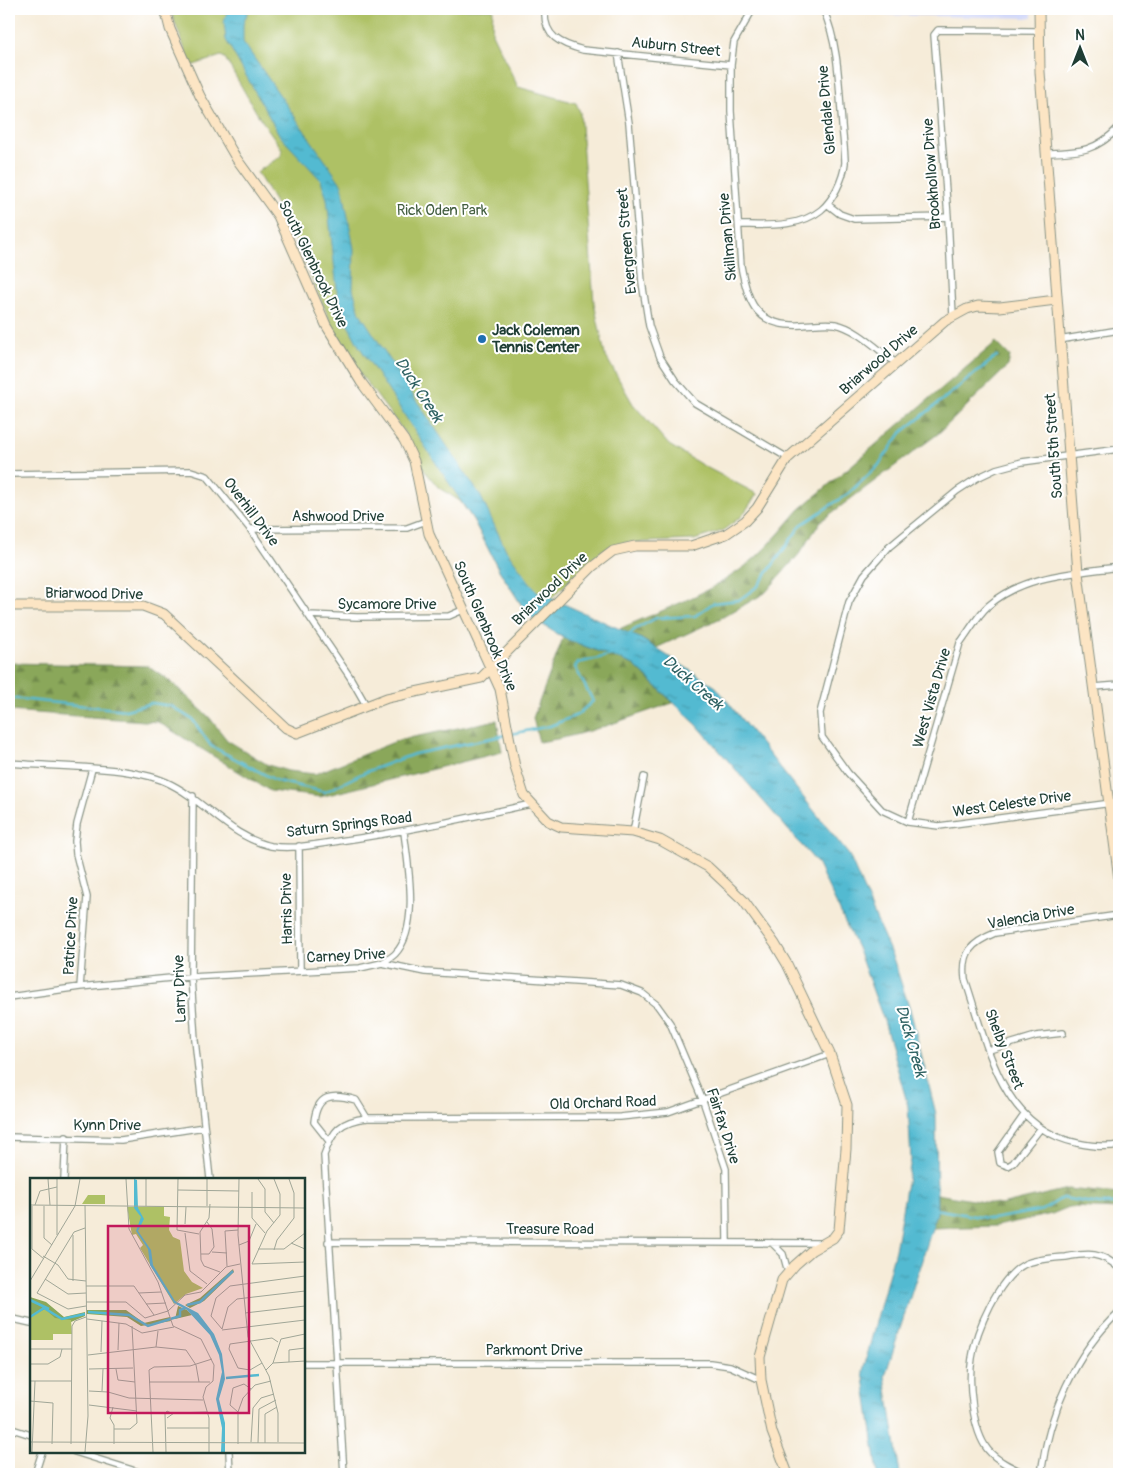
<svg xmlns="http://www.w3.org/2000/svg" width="1128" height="1483" font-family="Pangolin,sans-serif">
  <defs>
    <pattern id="forest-firs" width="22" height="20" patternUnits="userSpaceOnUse" patternTransform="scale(1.25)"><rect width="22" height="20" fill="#8aa75a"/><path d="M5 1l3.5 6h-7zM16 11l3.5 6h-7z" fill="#70894b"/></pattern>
    <pattern id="water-ripples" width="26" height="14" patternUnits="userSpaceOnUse" patternTransform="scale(1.25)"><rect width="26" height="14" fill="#53bad1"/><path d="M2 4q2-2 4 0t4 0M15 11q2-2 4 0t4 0" fill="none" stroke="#4498aa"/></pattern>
  </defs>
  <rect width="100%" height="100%" fill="#fff"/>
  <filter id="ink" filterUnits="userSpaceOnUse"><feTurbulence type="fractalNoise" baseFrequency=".02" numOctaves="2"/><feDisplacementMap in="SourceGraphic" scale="10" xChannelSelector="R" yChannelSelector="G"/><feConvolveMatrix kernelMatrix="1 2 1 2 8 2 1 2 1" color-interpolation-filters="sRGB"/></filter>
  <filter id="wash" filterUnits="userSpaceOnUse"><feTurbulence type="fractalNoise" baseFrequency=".0096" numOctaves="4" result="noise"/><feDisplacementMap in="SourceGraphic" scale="20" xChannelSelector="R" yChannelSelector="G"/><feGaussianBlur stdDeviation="1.12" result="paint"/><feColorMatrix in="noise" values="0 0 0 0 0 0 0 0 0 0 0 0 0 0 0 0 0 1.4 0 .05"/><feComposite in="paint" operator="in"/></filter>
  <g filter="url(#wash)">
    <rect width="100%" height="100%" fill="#f6ecd9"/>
    <!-- built -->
    <path fill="#d3d9f9" d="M876,9H1032V18L877,15Z"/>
    <!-- forest -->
    <path fill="url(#forest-firs)" stroke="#547247" d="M996,342L1010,356L1008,366L939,433L821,521L800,553L765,593L723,617L656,648L640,638L619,629C655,613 705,595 737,572C761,556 780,532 799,510Z
      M563,638L634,665L673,703C628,717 586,736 539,742L533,718Z
      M9,663L148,666L170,681L209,717L227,740L268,765L288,771L315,774L399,740L497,720L502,752L320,797L270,791L158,722L9,711Z
      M1067,1189L1119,1194V1209L1069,1207L1052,1214L996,1226L932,1228L937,1213V1194L1001,1205Z"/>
    <!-- park -->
    <path fill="#aec165" stroke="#667f4c" d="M170,9H493L492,33L518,87L576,103L580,112L594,303L605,355L633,404L669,445L702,465L757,494L742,516L722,531L694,540L624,543L603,550L531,617L528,615L499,570L474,521L460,501L439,488L424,470L418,454L402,429L361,375L333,328L292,232L257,172L281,156L282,149L258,115L225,58L221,56L191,66Z"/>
    <!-- water -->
    <path fill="url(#water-ripples)" stroke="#397c82" d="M228,9H249L243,24V42L342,185L354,249L353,289L360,313L408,388L480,495L506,550L537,592L640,638L716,687L849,855L894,961L911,1013L936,1114L937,1213L885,1376L900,1474H878L863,1371L895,1250L911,1160L908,1106L884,1021L858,950L817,863L697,725L634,665L563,638L528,615L499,570L474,521L359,346L339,308L327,199L321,180L280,136L226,40L224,21Z"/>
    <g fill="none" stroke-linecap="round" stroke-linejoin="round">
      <!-- stream -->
      <path stroke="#53bad1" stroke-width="2.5" d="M629,635L634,630L656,618L695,616L713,603L739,600L758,586L801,525L849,493L878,466L901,433L997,356
        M9,698L126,710L152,703L171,706L193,720L211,746L277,781L325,792L363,773L414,754L550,726L577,715L593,701L575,667L578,663L611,655
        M934,1209L992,1219L1043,1210L1062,1198L1099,1204H1119"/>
    </g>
  </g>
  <g filter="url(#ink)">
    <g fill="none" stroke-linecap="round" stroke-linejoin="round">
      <defs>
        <path id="street" d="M545,9C543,37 561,44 583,50L731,65
          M753,9L734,42L731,65V111L741,266C747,298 754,324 792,325C806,326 821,322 835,324C857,328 878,350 896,363
          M618,53L629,123L642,282L649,326L660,357L675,380L695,403L788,458
          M1047,153C1079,152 1096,152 1119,127
          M827,204L840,214L854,219L948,217
          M740,225C766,225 799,228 821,210C833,200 843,180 845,163C845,151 843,138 842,125C839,87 839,44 823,9
          M953,316L948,217L934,35L938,30L1038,31
          M1059,340L1119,330
          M1119,449L1022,462L996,469L977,478L957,491L889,547L864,575L849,602L820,713L822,737L848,773L882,810L908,822L939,826L1119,802
          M9,474L191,471L207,476L250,529L350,677L366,705
          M250,529L407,528L426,521
          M308,615L357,617L449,616L465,609
          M1094,687L1119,685
          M9,763C52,767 128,765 166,782C204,799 229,837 271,846C293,850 317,844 339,841C404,832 467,818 531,804
          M193,796L191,977L195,1040L210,1179
          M908,822L960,643C969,631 977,616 988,606C1023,575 1075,573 1119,567
          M633,832L644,777
          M299,846L300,971
          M1119,915L995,933C971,943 962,952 965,979C987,1043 1000,1127 1077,1143C1091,1146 1105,1148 1119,1145
          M382,963C386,960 391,958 395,954C420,928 408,865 404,832
          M80,987L87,897L76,854L75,841L77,824L92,769
          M9,997L80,987L171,978L360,968L382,963L425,972L621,985L642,993L657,1005L670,1023L703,1101L726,1169L727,1242
          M989,1050L1036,1036L1063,1033
          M1024,1115L998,1152L1000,1163L1008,1166L1013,1163L1041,1128
          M9,1137L121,1140L204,1127
          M329,1141L314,1122C317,1094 332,1093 356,1100L367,1118
          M64,1179L66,1137
          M328,1242L821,1243
          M772,1243L783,1254L788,1272
          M9,1318L31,1323
          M304,1363H710L730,1366L761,1380
          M9,1428L31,1435
          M75,1452L145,1474
          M229,1452L230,1474
          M35,1474L42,1452
          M344,1474L324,1155C333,1130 340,1121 367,1118L620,1117L668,1112L830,1054
          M471,1474H487
          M1026,1474C1013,1468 997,1461 988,1450C972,1430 968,1382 972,1358C976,1330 999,1277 1025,1264C1036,1259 1054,1258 1066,1257C1089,1253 1101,1252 1119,1268
          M1041,1474C1049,1414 1074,1354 1119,1312"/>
        <path id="secondary" d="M165,9L170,29L200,96L236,158L278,216L326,325L361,382L404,440L414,461L429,534L500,689L515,767L524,795L548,821L561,827L633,832L660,840L708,867L743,900L775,944L787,964L830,1054L847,1105L846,1149L839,1230L833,1238L812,1250L795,1265L782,1280L760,1357L761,1380L772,1432L788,1474
          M1039,9L1040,72L1078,573L1119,879
          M9,606H143L164,614L286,728L297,733L387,698L481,678L592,567L613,551L635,546H691L726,534L745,521L757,508L788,458L945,321L967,309L978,306L1000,307L1056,300"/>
      </defs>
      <!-- street casing -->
      <use href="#street" stroke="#8a9486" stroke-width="8"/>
      <!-- secondary casing -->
      <use href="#secondary" stroke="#8a9486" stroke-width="11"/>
      <!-- street -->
      <use href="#street" stroke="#fff" stroke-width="5.5"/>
      <!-- secondary -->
      <use href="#secondary" stroke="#fce5c4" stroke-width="9"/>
    </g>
  </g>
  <!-- markers -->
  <circle fill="#1f6fb2" stroke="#fff" stroke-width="2" cx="482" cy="339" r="5"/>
  <g text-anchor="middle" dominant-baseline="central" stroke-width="4" stroke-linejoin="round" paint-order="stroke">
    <!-- street labels -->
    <g font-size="15" fill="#1f3d34" stroke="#fff">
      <text transform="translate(676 47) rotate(6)">Auburn Street</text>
      <text transform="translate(827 110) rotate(-95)">Glendale Drive</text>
      <text transform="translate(932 174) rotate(-94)">Brookhollow Drive</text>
      <text transform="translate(728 237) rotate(-95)">Skillman Drive</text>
      <text transform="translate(627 241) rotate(-95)">Evergreen Street</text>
      <text transform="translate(313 264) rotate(64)">South Glenbrook Drive</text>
      <text transform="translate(879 360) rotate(-41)">Briarwood Drive</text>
      <text transform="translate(1054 446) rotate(-94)">South 5th Street</text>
      <text transform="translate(251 512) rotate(53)">Overhill Drive</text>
      <text x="338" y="516">Ashwood Drive</text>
      <text transform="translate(550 589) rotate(-44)">Briarwood Drive</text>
      <text transform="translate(94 594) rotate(1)">Briarwood Drive</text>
      <text x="387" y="604">Sycamore Drive</text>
      <text transform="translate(485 626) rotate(67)">South Glenbrook Drive</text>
      <text transform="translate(932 698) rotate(-74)">West Vista Drive</text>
      <text transform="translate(1012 804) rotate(-8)">West Celeste Drive</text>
      <text transform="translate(349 825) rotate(-7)">Saturn Springs Road</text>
      <text transform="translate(287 909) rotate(-91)">Harris Drive</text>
      <text transform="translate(1031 917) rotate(-10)">Valencia Drive</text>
      <text transform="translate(71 936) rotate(-87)">Patrice Drive</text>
      <text transform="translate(346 956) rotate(-3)">Carney Drive</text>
      <text transform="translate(180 989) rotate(-92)">Larry Drive</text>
      <text transform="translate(1004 1049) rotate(69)">Shelby Street</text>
      <text transform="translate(603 1103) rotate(-2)">Old Orchard Road</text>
      <text x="107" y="1125">Kynn Drive</text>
      <text transform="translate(723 1126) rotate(72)">Fairfax Drive</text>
      <text x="550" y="1229">Treasure Road</text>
      <text x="534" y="1350">Parkmont Drive</text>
    </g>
    <!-- park labels -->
    <g font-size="15" fill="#435e40" stroke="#fff">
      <text x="442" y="210">Rick Oden Park</text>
    </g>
    <!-- poi labels -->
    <g font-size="15" font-weight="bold" fill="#1f3d34" stroke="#fff" text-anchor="start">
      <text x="492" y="330">Jack Coleman<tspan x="492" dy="17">Tennis Center</tspan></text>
    </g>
    <!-- water labels -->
    <g font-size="16" font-style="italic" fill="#2f6263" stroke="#fff">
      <text transform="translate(419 390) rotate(57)">Duck Creek</text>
      <text transform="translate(693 683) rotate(41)">Duck Creek</text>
      <text transform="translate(911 1041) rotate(74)">Duck Creek</text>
    </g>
  </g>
  <!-- overview -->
  <g transform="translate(30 1178)">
    <rect width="275" height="275" fill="#f6ecd9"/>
    <path d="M203,91L204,94L174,123L160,130L155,127L170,120ZM0,119L16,124L34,139L55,134V138L41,144L0,143ZM148,128L157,132L162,137L145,141ZM57,132H96L114,145L140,139L141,143L111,148L97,139L57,136Z" fill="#8aa75a"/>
    <path d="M58,17H75V26H52Z" fill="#aec165"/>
    <path d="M134,28V38L140,39L139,52L143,59L150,62L154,93L162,104L173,110L156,116L144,126L110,70L113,67L106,56L102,57L97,29ZM15,131L25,140L41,142L42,156H23V162H0V139Z" fill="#aec165"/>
    <path d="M104,1L107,2L108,30L114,41L108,53L121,72L123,87L145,123L168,135L184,156L192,176L195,201L189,221L195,245V274H191L192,250L186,221L192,194L189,177L180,157L157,132L144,125L120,87L118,71L106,53L111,39L104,30Z" fill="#53bad1"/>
    <path fill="none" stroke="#53bad1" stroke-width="2.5" d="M0,122L19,131M157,127L170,124L203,93M58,134L99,137L118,148L150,138V132L155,130M0,139L14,130L32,141L55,136M196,200L229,197"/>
    <path fill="none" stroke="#a0a697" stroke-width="1" d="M18,1L20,27M96,1L99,51L128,104L143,148L171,161L184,187L183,203L176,209L173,219L179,240V274M116,1V28M148,1L147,52L169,56M177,1V28M209,1L208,57L218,159L239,198L248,235V264M228,1L235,11V34L244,45M148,12L209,13M222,14V40L235,55M180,26L179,40L170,54L171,82L174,88L190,94M0,27L275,30M5,27L10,13L27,9M2,28V71L14,81M14,28V60L22,67M155,46L156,29M55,50L44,54L7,115L38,131L56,128M155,55L160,93L177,106M27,57V1M43,57V103M261,65L275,71M209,67L219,63L226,46M228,71H254L275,55M244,72L247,62L264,40V15L259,1M182,74L197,75M171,76H179L184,69L182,51L177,44M13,78L28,87L38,101L56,103M222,86L237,53L250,37V16L244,1M222,86L275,84M197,88L195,53L208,52M15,101L38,116L56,115M0,103L45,28L50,1M56,108H104L124,137M109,115L131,114M56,124H96L115,140L138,133L155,117L171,114L196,89L210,86M116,126L136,125M215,135L275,128M57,141L96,146L112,155L144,149M192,151L181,138L186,120L200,108L275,98M192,151L198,129L207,121L275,113M192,152L275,142M126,169L128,153M0,171H42M88,172L89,145M71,174L72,143M58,177L126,169L156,172L166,187L169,204M259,184V172L275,170M243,185L275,183M0,186H18L30,179L32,171M208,190L199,171L200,166L242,160L248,164M208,190L220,192L232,185M59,191L103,190M86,191L88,202L105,204M236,192L243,185L251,161L275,156M0,203H42M119,204H180M59,213L78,214L99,220L173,222M72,213L73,191M0,223L23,225L22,266M59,227L107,233M83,229L80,240L84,247V266M208,234L200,227L203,210L214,206L221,211M137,240L144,235L177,234M137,250H179M84,251H100L107,245L102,148M0,264L275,265M221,264L223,230L231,220L244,216M228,265L229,231L246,222M235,265V236L247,229M41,266L42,148L45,143L56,139M208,266V234L213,220L225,207L241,203M2,274L5,203M55,274L58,238L55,27M123,274L119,192L124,189L160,188L182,181M136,274L135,236L137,233L141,235"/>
    <path fill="#c2185b" fill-opacity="0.15" stroke="#c2185b" stroke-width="2.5" d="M78,48H219V235H78Z"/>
    <rect width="275" height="275" fill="none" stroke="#1f3d34" stroke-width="2.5"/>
  </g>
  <!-- margin -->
  <rect width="1128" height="1483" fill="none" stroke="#fff" stroke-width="30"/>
  <!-- north arrow -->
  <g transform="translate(1080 48)" stroke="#ffffff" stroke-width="4" paint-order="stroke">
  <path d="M0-4L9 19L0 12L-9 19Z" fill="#1f3d34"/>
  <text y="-8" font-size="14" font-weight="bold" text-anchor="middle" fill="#1f3d34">N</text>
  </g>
</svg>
